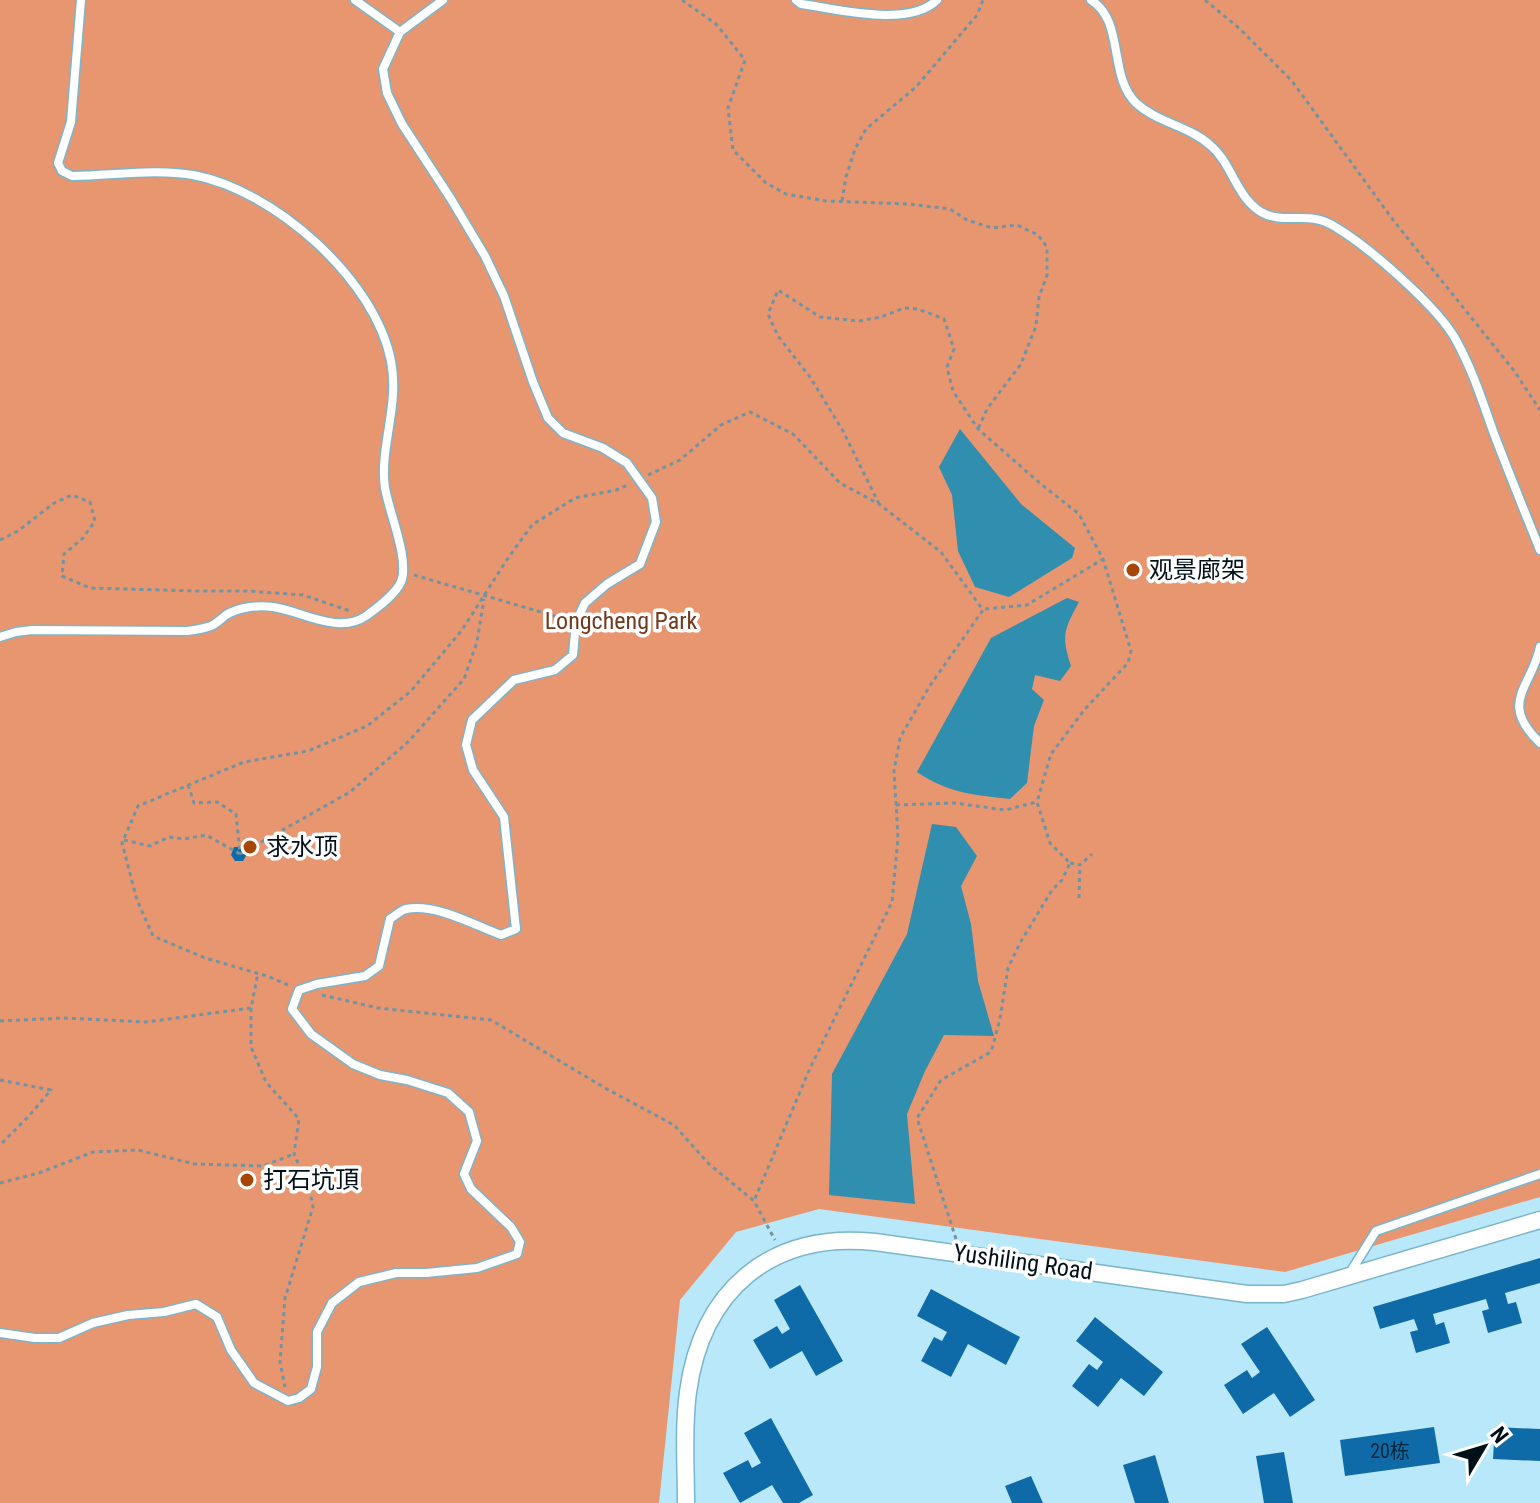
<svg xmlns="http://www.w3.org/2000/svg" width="1540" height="1503" font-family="'Roboto Condensed','Noto Sans SC',sans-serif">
  <rect width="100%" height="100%" fill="#b9e8fb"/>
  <!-- green -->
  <path fill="#e89670" d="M0,0H1540V1197L1285,1272L819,1209L736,1232L680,1300L659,1503H0Z"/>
  <!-- water -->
  <path fill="#308eaf" d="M960,429L1021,504L1075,548L1072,558L1009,597L975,587L958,551L952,495L939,467Z
    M1067,598L1079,602C1064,630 1061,635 1071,666L1060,681L1035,675L1032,689L1044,700L1034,726L1027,783L1010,799C974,795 948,793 917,772L991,638Z
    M932,824L956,827L977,856L961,886L971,924L978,981L994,1036L944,1035L925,1071L907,1114L915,1204L829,1195L832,1074L907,934Z"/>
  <!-- building -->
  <path fill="#0f6ba8" d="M234,847H242L247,854L243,861H235L231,855Z
    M1540,1258V1283L1505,1293L1508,1304L1516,1302L1522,1323L1488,1333L1482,1311L1489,1309L1486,1299L1433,1314L1436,1325L1444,1322L1450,1343L1416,1353L1410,1332L1418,1330L1414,1319L1380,1329L1373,1307Z
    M800,1285L843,1361L816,1376L802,1351L770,1369L753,1340L777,1326L782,1334L790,1329L774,1300Z
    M931,1289L1020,1337L1006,1365L968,1344L951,1377L921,1361L934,1337L942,1341L947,1332L917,1316Z
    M1095,1317L1163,1372L1144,1396L1121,1378L1098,1407L1072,1386L1089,1364L1097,1370L1103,1362L1076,1341Z
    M1267,1327L1315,1400L1290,1417L1274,1393L1243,1414L1224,1385L1247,1370L1252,1378L1260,1372L1241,1344Z
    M771,1418L813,1495L799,1503H783L772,1485L740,1503L723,1473L748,1460L752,1468L761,1463L744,1433Z
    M1434,1427L1440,1463L1345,1476L1340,1440Z
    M1495,1427L1540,1429V1461L1493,1459Z
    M1284,1452L1293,1503H1264L1256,1456Z
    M1155,1455L1169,1503H1135L1123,1465Z
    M1031,1476L1043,1503H1012L1005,1486Z"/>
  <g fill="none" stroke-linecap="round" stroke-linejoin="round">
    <defs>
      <path id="lane" d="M355,0L400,32
        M796,0L801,4C838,9 908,28 937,0
        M1091,0C1125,21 1108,76 1136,103C1158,123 1189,126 1210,145C1232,163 1236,197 1261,212C1278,222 1297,216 1315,219C1322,220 1331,224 1337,228C1370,248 1438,307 1456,340C1472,369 1482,400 1493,431C1508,471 1524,510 1540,550
        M0,637L16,632L32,630L187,631C195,630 203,629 211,626C217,623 221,619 226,615C239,607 258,605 273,607C302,611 338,635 366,616C377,608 395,595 401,582C410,560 389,512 385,488C379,448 400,405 391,361C375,279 274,190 193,175C153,168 112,176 72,176L62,171L58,163L71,122L81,0
        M1540,647C1531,689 1498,702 1540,743
        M1348,1276L1376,1231L1540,1174
        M0,1333L35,1338H59L93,1323L128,1315L164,1312L196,1304L217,1317L231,1350L254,1383L288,1401L299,1398L311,1389L317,1367V1332L332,1303L359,1282L396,1273H426L477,1268L517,1254L520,1242L511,1227L471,1189L464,1174L477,1141L469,1112L448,1093L407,1080L380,1075L353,1064L311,1034L292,1009L299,990L317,984L365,976L379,966L390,919C395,916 401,910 406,909C435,903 474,925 501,935L516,929L504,817L473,770L466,745L472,720L514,680L555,670L573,655L576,622L585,603L607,584L640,564L656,522L652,498L627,463L603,448L563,433L548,418L533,382L504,296L485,256L451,199L402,124L387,93L383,69L400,32L443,0"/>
      <path id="street" d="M686,1503C686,1467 683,1429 688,1392C702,1290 771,1231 875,1242L1247,1294H1284L1302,1290L1540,1220"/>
    </defs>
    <!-- lane casing -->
    <use href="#lane" stroke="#7ab5cc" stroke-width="11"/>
    <!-- street casing -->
    <use href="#street" stroke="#7ab5cc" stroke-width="19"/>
    <!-- path -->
    <path stroke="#7194a3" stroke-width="3" stroke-dasharray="4 4" stroke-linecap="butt" d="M682,0L716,24L745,60L728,108L733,150L766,183L786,194L826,201L909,204L950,209L967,220L992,228L1017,225L1038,235L1047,247V275L1039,297L1036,326L1021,364L987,409L978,429
      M1205,0L1240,29L1292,81L1393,220L1515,372L1540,410
      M842,201L846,177L855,149L866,129L916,87L977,15L983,0
      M648,475L680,460L721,425L750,412L793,434L840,483L879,504L941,552L983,610L929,687L900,738L894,771L898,838L892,902L810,1068L754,1201
      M879,504L843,431L810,377L778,336L768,314L778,290L820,317L859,321L881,317L904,308L918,309L944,319L954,349L947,367L953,391L978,429L1042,485L1079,514L1103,559L1027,605L984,609
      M0,540L18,531L54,503L72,495L90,502L95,521L83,538L64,554L62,576L90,588L197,591H247L303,595L350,611
      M414,575L565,619
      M188,785L194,803L217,802L236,814L240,854
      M896,805L954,803L1005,810L1037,802
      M124,840L150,846L169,837L184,839L206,835L240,854
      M240,854L350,792L408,742L464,679L477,642L484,599
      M1070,863L1080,865L1092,854
      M1079,898L1080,865
      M288,985L267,976L205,958L153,936L137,900L122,843L138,806L244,762L308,751L367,726L411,691L462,630L506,561L532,525L575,498L616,490L630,484
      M322,995L378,1008L491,1020L605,1088L674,1125L709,1164L754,1201L775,1240
      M251,1008V1047L266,1082L299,1119L294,1154L309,1188L313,1207L285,1298L280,1362L285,1387
      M0,1021L63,1018L146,1022L251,1008L258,973
      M0,1080L51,1090L28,1117L0,1145
      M0,1183L39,1173L93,1152L138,1150L194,1164L263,1166L294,1154
      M956,1239L917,1118L941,1080L991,1052L1000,1019L1008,968L1020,943L1052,890L1062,880L1070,863L1050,843L1037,802L1051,754L1085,709L1128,663L1131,651L1103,559"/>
    <!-- lane -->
    <use href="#lane" stroke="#fff" stroke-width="8"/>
    <!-- street -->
    <use href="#street" stroke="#fff" stroke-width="16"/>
  </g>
  <!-- markers -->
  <g fill="#a74505" stroke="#fff" stroke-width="3">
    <circle cx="1133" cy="570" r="8"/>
    <circle cx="250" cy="847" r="8"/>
    <circle cx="247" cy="1180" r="8"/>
  </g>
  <g text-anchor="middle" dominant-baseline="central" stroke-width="7" stroke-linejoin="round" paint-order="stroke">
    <!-- number labels -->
    <g font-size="20" fill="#04273c">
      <text x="1390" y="1451">20栋</text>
    </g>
    <!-- poi labels -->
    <g font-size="24" fill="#001018" stroke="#fff" text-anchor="start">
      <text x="1149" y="570">观景廊架</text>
      <text x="266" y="847">求水顶</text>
      <text x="263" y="1180">打石坑頂</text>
    </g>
    <!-- park labels -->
    <g font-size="24" fill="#72381b" stroke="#fff">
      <text x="621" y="621">Longcheng Park</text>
    </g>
    <!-- street labels -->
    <g font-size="24" fill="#001018" stroke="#fff">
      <text transform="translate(1023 1262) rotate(8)">Yushiling Road</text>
    </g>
  </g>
  <!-- north arrow -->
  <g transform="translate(1484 1447) rotate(52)" stroke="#ffffff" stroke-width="6" paint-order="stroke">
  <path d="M0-6L14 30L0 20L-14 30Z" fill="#001018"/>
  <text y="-12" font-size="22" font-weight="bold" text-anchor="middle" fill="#001018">N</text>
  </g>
</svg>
